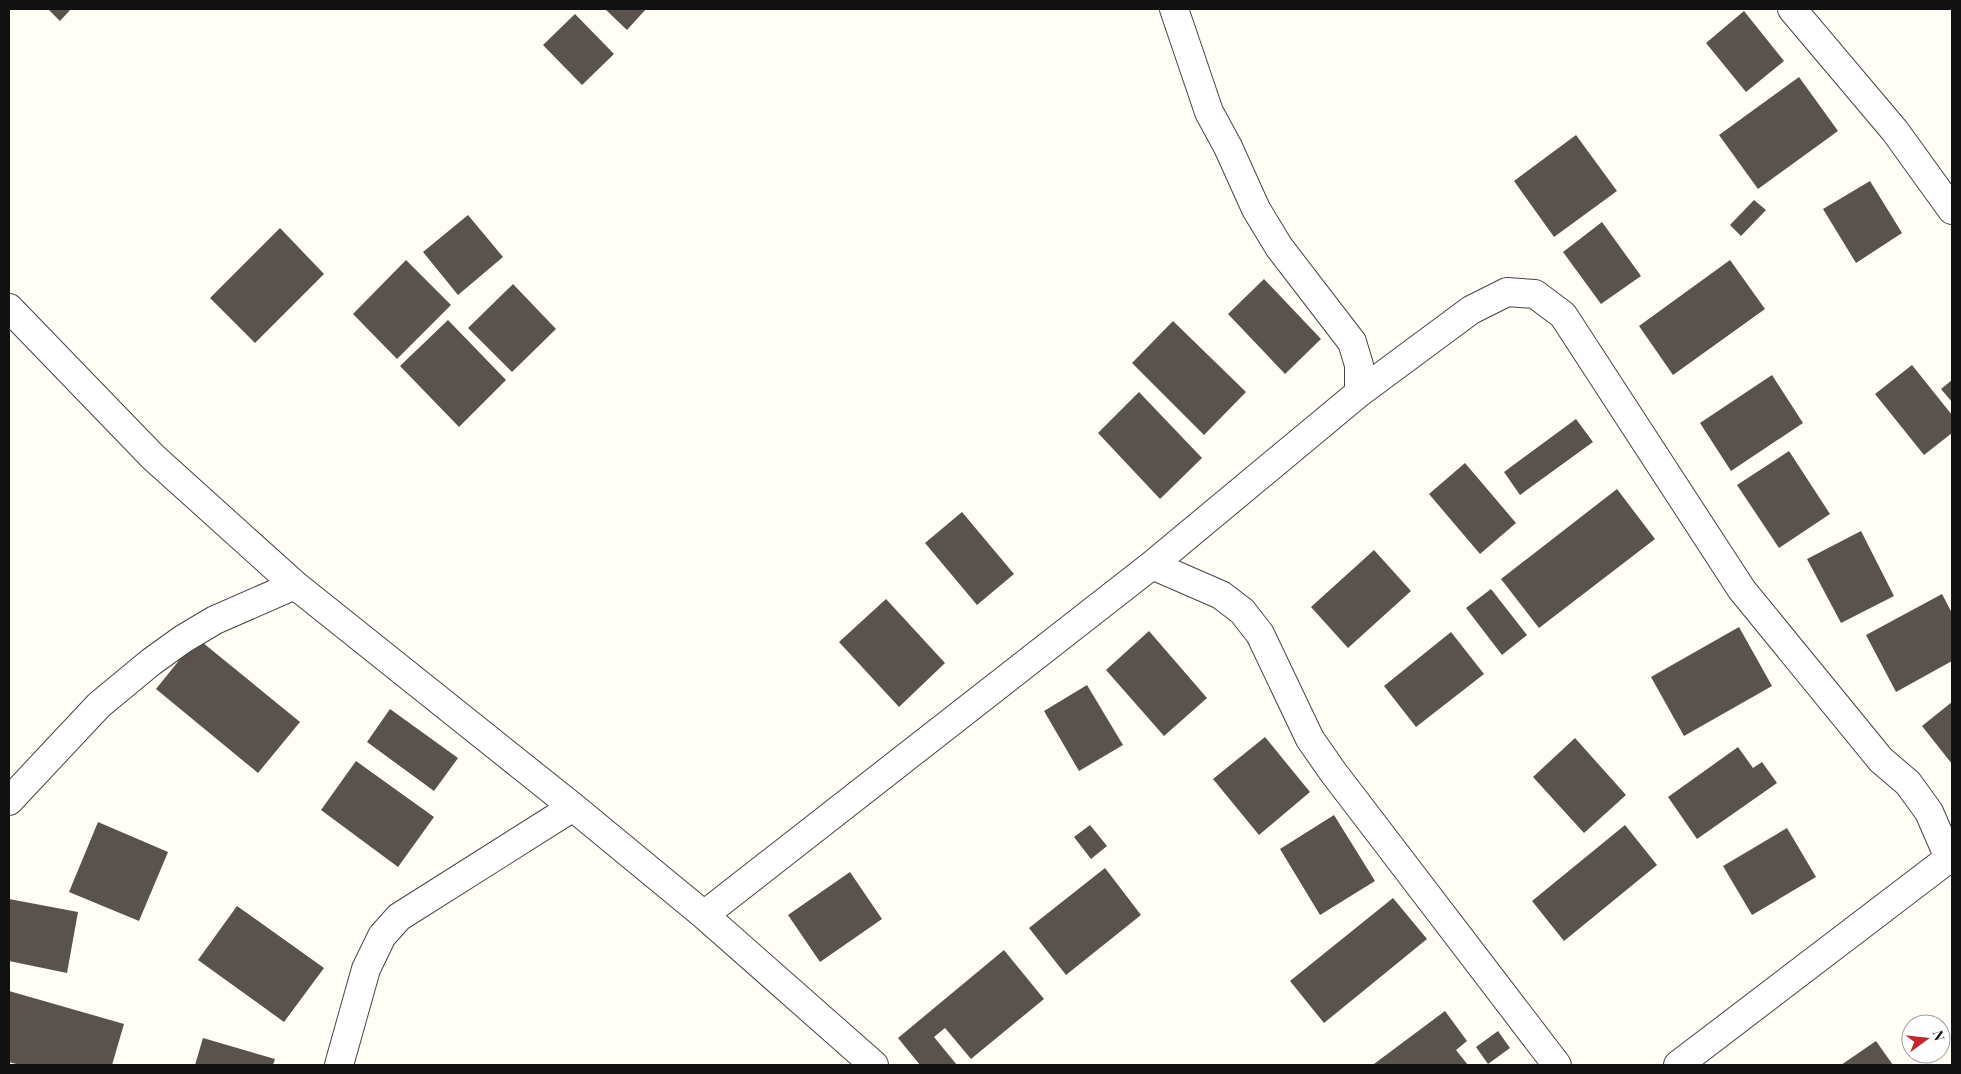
<svg xmlns="http://www.w3.org/2000/svg" width="1961" height="1074" font-family="'Playfair Display',serif">
  <rect width="100%" height="100%" fill="#fffdf5"/>
  <!-- building -->
  <path fill="#5a524d" d="M48,9H71L60,21Z
    M605,9H646L627,30Z
    M1744,11L1784,61L1746,92L1706,43Z
    M575,14L614,54L582,85L543,45Z
    M1799,77L1838,131L1758,189L1719,135Z
    M1576,135L1617,191L1554,237L1514,181Z
    M1870,181L1902,233L1856,263L1823,209Z
    M1754,200L1766,210L1741,236L1730,225Z
    M468,215L503,257L458,295L423,252Z
    M1602,222L1641,276L1601,304L1563,252Z
    M280,228L324,274L255,343L210,298Z
    M406,260L451,305L397,359L353,314Z
    M1730,260L1765,309L1673,375L1639,326Z
    M1264,279L1321,339L1285,374L1228,314Z
    M513,284L556,329L512,372L468,328Z
    M448,320L506,380L459,427L400,366Z
    M1173,321L1246,392L1204,435L1132,363Z
    M1912,365L1952,415V433L1924,455L1875,394Z
    M1772,375L1803,423L1731,471L1700,423Z
    M1952,380V402L1941,389Z
    M1139,392L1202,458L1160,499L1098,433Z
    M1576,419L1593,442L1520,495L1504,472Z
    M1789,451L1830,514L1779,548L1737,485Z
    M1465,463L1516,523L1480,554L1429,494Z
    M1617,489L1655,539L1539,628L1501,579Z
    M962,512L1014,574L977,605L925,543Z
    M1861,531L1894,596L1841,623L1807,559Z
    M1374,550L1411,591L1348,648L1311,607Z
    M1491,589L1527,635L1502,655L1466,608Z
    M1942,594L1952,613V661L1896,692L1866,635Z
    M886,599L945,663L899,707L839,642Z
    M1739,627L1772,686L1684,736L1651,677Z
    M1149,631L1207,698L1164,736L1106,670Z
    M1451,632L1484,674L1416,727L1384,686Z
    M197,638L300,722L258,773L156,689Z
    M1087,685L1123,745L1079,771L1044,711Z
    M1952,702V764L1922,726Z
    M390,709L458,758L434,791L367,742Z
    M1265,737L1310,792L1259,835L1213,779Z
    M1575,738L1626,795L1584,833L1533,777Z
    M1738,747L1753,768L1762,762L1777,783L1697,839L1668,797Z
    M356,761L434,817L398,867L321,810Z
    M1334,815L1375,881L1320,915L1280,849Z
    M98,822L168,852L139,921L69,892Z
    M1090,825L1107,846L1091,859L1074,837Z
    M1625,825L1657,865L1564,941L1532,901Z
    M1787,828L1816,877L1752,915L1723,866Z
    M1105,868L1141,915L1066,975L1029,928Z
    M850,872L882,919L820,962L788,915Z
    M1393,898L1427,939L1324,1023L1290,981Z
    M9,899L78,912L67,973L9,961Z
    M237,906L324,968L284,1022L198,960Z
    M1004,950L1044,999L971,1059L945,1028L934,1037L957,1065H920L898,1038Z
    M9,991L124,1024L112,1065H20L9,1062Z
    M1445,1011L1467,1041L1456,1050L1468,1065H1375L1374,1064Z
    M1498,1031L1510,1048L1488,1064L1476,1047Z
    M203,1038L275,1059L273,1065H195Z
    M1876,1041L1893,1065H1841Z"/>
  <g fill="none" stroke-linecap="round" stroke-linejoin="round">
    <defs>
      <path id="minor" d="M1174,9L1209,112L1228,147L1256,209L1279,247L1352,342L1359,365V393
        M1792,9L1895,131L1952,210
        M9,308L153,457L295,585L573,807L704,915L874,1065
        M1152,565L1221,595L1242,611L1260,634L1310,739L1333,772L1557,1065
        M9,801L99,705L151,662L183,639L215,620L295,585
        M704,915L1152,565L1359,393L1471,310L1507,292L1535,294L1563,315L1742,590L1881,760L1908,783L1929,812L1949,858
        M339,1065L366,969L382,936L399,917L573,807
        M1678,1065L1952,856"/>
    </defs>
    <!-- minor casing -->
    <use href="#minor" stroke="#444" stroke-width="30"/>
    <!-- minor -->
    <use href="#minor" stroke="#fff" stroke-width="28"/>
  </g>
  <!-- border -->
  <rect width="1961" height="1074" fill="none" stroke="#111111" stroke-width="20"/>
  <!-- north arrow -->
  <g transform="translate(1926 1039) rotate(75)"><circle r="24" fill="#ffffff" stroke="#a0a0a0"/>
  <path d="M0-4L9 19L0 12L-9 19Z" fill="#c4262e"/>
  <text y="-8" font-size="14" font-weight="bold" text-anchor="middle" fill="#111111">N</text>
  </g>
</svg>
